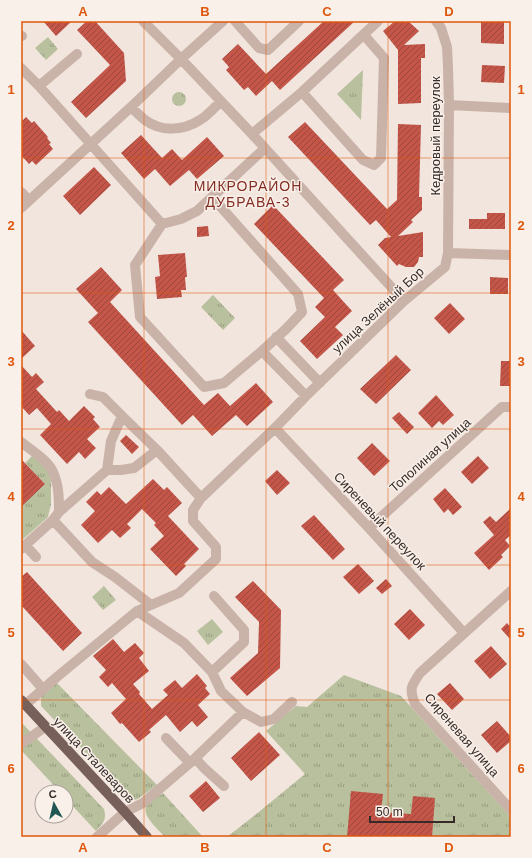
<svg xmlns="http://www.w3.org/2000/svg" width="532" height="858" font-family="Helvetica,sans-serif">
  <defs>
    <pattern id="grass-tufts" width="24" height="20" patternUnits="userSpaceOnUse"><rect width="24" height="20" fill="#b9c09d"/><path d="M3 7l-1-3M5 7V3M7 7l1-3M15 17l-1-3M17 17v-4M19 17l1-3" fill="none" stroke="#979c80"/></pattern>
    <pattern id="building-hatch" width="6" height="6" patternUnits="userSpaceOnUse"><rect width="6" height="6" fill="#c35649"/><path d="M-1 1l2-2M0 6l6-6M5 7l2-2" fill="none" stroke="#9f473d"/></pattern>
  </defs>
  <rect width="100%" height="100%" fill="#f2e5dd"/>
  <!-- grass -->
  <path fill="url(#grass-tufts)" d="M48,37L58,49L46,60L35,48Z
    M363,70L361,120L337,94Z
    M172 99a7 7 0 1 1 14 0a7 7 0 1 1-14 0Z
    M213,295L235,318L223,330L201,307Z
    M33,455L48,471L51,481V504L48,517L21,541V507L45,484L25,463Z
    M104,586L116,600L103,610L92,597Z
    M212,619L223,632L208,645L197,631Z
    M344,675L401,696L511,817V837H227L260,811L305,774L266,731L296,706L307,707Z
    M57,683L157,785L138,799L133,800L128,797L41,706V697Z
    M21,722L104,809C107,820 103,823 96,831L66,799V792H60L21,750Z
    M163,793L203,837H165C159,830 140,815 147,805C150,801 159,796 163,793Z"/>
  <!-- building -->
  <path fill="url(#building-hatch)" d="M43,21H72L56,36Z
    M87,21H95L124,53L126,81L86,118L71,102L110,65L77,30Z
    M324,21H355L280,90L272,81L256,96L248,87L244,90L226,70L229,67L222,59L238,44L266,74Z
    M395,21H408L419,31L404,45L425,44V58H421V103L398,104V50L383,31Z
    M481,22H504V44L481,43Z
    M482,65L505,66L504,83L481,82Z
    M26,117L32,123L34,121L48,137L47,138L51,143L49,144L53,149L36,165L32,161L29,164L21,155V122Z
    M305,122L387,209L397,200L398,124L421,125L419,197H422V210L411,220L413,222L398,236L423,232V257H419L418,262L414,267H406L399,264L397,266L378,245L385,238L391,237L376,220L370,225L288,137Z
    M141,135L162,158L172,149L182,160L207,137L224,156L197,179L189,170L170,186L155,169L144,179L121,153Z
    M94,167L111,185L80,215L63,196Z
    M273,205L344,280L333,290L352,311L335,327L343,335L317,359L300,341L325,317L315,307L324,298L254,224Z
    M487,213H505V229H469V219H487Z
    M208,226L209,236L197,237V227Z
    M185,253L187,277H185L186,290H181L182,297L157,299L155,277L160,276L158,255Z
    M101,267L122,290L110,302L204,405L218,393L230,406L256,383L273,402L247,426L236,415L212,436L193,415L182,425L88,322L98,313L76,289Z
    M490,277L508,278V294H490Z
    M450,303L465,319L449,334L434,318Z
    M21,330L35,346L21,359Z
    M396,355L411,370L376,404L360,389Z
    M501,361H511V386H500Z
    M21,365L32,377L36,373L44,382L36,389L57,412L59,410L69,421L84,406L95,417L93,419L100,427L87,439L96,448L85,459L79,452L67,464L40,435L51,424L37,408L29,415L21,406Z
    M436,395L454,415L443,425L439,421L432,428L418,413Z
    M399,412L414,427L407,434L392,418Z
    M126,435L139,447L132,454L120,441Z
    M372,443L390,461L374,476L357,458Z
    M478,456L489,468L472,484L461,472Z
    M21,459L45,484L21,507Z
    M277,470L290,483L277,495L265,481Z
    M153,479L164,490L167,487L182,503L168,516L199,549L184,564L186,566L176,576L150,549L164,536L154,525L156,523L142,509L127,524L131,528L120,538L112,530L98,543L81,525L95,511L86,502L97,491L101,495L109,487L126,504Z
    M445,488L462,507L453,515L448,509L444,513L433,499Z
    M511,508V535L505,540L510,546L501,555L503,557L489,570L474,553L494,535L483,522L490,516L496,522Z
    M314,515L345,549L333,560L301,526Z
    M358,564L374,581L359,594L343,577Z
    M27,572L82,633L63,651L21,605V577Z
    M386,579L392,586L382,594L376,588Z
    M253,581L281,610L280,668L247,696L230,678L258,653L259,622L235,597Z
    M410,609L425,625L409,640L394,624Z
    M507,623L511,628V640L501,629Z
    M113,639L124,652L135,643L144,653L139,658L149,671L133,684L140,692L139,694L152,709L168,695L163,690L175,680L182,688L197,674L207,686L205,688L210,694L198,705L208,717L197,727L192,721L180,732L166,715L149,730L151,732L139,742L122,723L120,724L111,713L126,699L112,683L108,687L99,677L106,670L93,656Z
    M491,646L507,664L490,679L474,661Z
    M450,683L464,699L452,710L437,694Z
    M497,721L511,737V741L497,753L481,735Z
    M259,732L280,755L251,781L231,758Z
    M206,781L220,798L203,812L189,796Z
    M351,791L383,794L381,812L411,814L413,796L435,798L432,837H347Z"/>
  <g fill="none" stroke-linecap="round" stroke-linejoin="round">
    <!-- minor -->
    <path stroke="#c9b3a9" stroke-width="10" d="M143,21L181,59L252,134L404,301
      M235,21L259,48L268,50L299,21
      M436,21L441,28L447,47L448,67L449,105L448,253
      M21,36H22
      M21,68L39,86L162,224L181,219L197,211L264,149
      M39,86L77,54
      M302,92L363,160L374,165L381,158L384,58L364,35
      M449,105L511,108
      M131,107C135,111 140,116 145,120C161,132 183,131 200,120C207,116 214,108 220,102
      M252,134L302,92L378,21
      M21,192L29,200
      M212,197L298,294L302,312L286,329L262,351
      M21,208L131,107L181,59L223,21
      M162,224L135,265L140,317L204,387L224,383L262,351L306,396
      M276,337L320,383
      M275,428L369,528L464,633
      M21,442C31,450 48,460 53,472C59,485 59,499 59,512
      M157,450L201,498
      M107,470H121L134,468L157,450L122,416
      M53,520L92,562L115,577L151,605
      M369,528L502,407H511
      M25,545L36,557
      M21,549L53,520L59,512L107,470L111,441L122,416L103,397L90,394
      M511,591L420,673C411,686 409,689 415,704L511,810
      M214,596L244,630V642L212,672L221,691L243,712
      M137,611L179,593L216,559V547L193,521V510L201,498L275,428L306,396L404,301L445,267L448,253L511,255
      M21,664L43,689
      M25,705L58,676L137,611L184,643L212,672
      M166,738L190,763
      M21,744L45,727
      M196,759L204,768L224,786
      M97,837L125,812L143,803L190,763L243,712L261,722L274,719L292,702"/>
    <!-- major -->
    <path stroke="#78605a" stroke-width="10" d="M21,700L125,812L147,837"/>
  </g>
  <!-- grid -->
  <path fill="none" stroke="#df570d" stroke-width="1" stroke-opacity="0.55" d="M144,21V837M266,21V837M388,21V837M21,158H511M21,293H511M21,429H511M21,565H511M21,700H511"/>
  <g text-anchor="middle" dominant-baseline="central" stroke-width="3" stroke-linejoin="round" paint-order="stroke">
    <!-- street labels -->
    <g font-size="13" fill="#372b29" stroke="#f9f0e9">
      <text transform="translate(435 136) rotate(-90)">Кедровый переулок</text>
      <text transform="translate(378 310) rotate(-43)">улица Зелёный Бор</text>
      <text transform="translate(430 455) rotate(-42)">Тополиная улица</text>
      <text transform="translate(380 521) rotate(47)">Сиреневый переулок</text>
      <text transform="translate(462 735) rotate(49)">Сиреневая улица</text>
      <text transform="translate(94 760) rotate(47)">улица Сталеваров</text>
    </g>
    <!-- neighbourhood labels -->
    <g font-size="14" letter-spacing="1" fill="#842d23" stroke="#f9f0e9">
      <text x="248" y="186">МИКРОРАЙОН<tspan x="248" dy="16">ДУБРАВА-3</tspan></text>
    </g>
  </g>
  <!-- border -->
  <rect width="532" height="858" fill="none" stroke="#f9f0e9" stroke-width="44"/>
  <!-- north arrow -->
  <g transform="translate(54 804) rotate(352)"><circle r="19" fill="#f9f0e9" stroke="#aba19c"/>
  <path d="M0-3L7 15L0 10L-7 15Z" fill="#1f5753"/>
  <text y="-6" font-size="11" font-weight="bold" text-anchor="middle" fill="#372b29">С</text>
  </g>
  <!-- scale -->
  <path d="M370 816v6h84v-6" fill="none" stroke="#372b29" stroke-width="2"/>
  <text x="376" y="816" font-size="12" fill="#372b29" stroke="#f9f0e9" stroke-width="3" paint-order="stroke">50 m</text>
  <rect x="22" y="22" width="488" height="814" fill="none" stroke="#df570d" stroke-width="1.5"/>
  <g font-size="13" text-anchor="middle" font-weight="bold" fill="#df570d">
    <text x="83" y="16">A</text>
    <text x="205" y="16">B</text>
    <text x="327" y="16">C</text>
    <text x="449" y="16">D</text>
    <text x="11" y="94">1</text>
    <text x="521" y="94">1</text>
    <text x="11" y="230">2</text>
    <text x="521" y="230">2</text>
    <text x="11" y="366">3</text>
    <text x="521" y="366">3</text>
    <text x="11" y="501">4</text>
    <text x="521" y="501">4</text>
    <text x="11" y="637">5</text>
    <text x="521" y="637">5</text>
    <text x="11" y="773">6</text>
    <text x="521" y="773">6</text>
    <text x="83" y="852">A</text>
    <text x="205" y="852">B</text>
    <text x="327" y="852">C</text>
    <text x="449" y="852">D</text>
  </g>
</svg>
